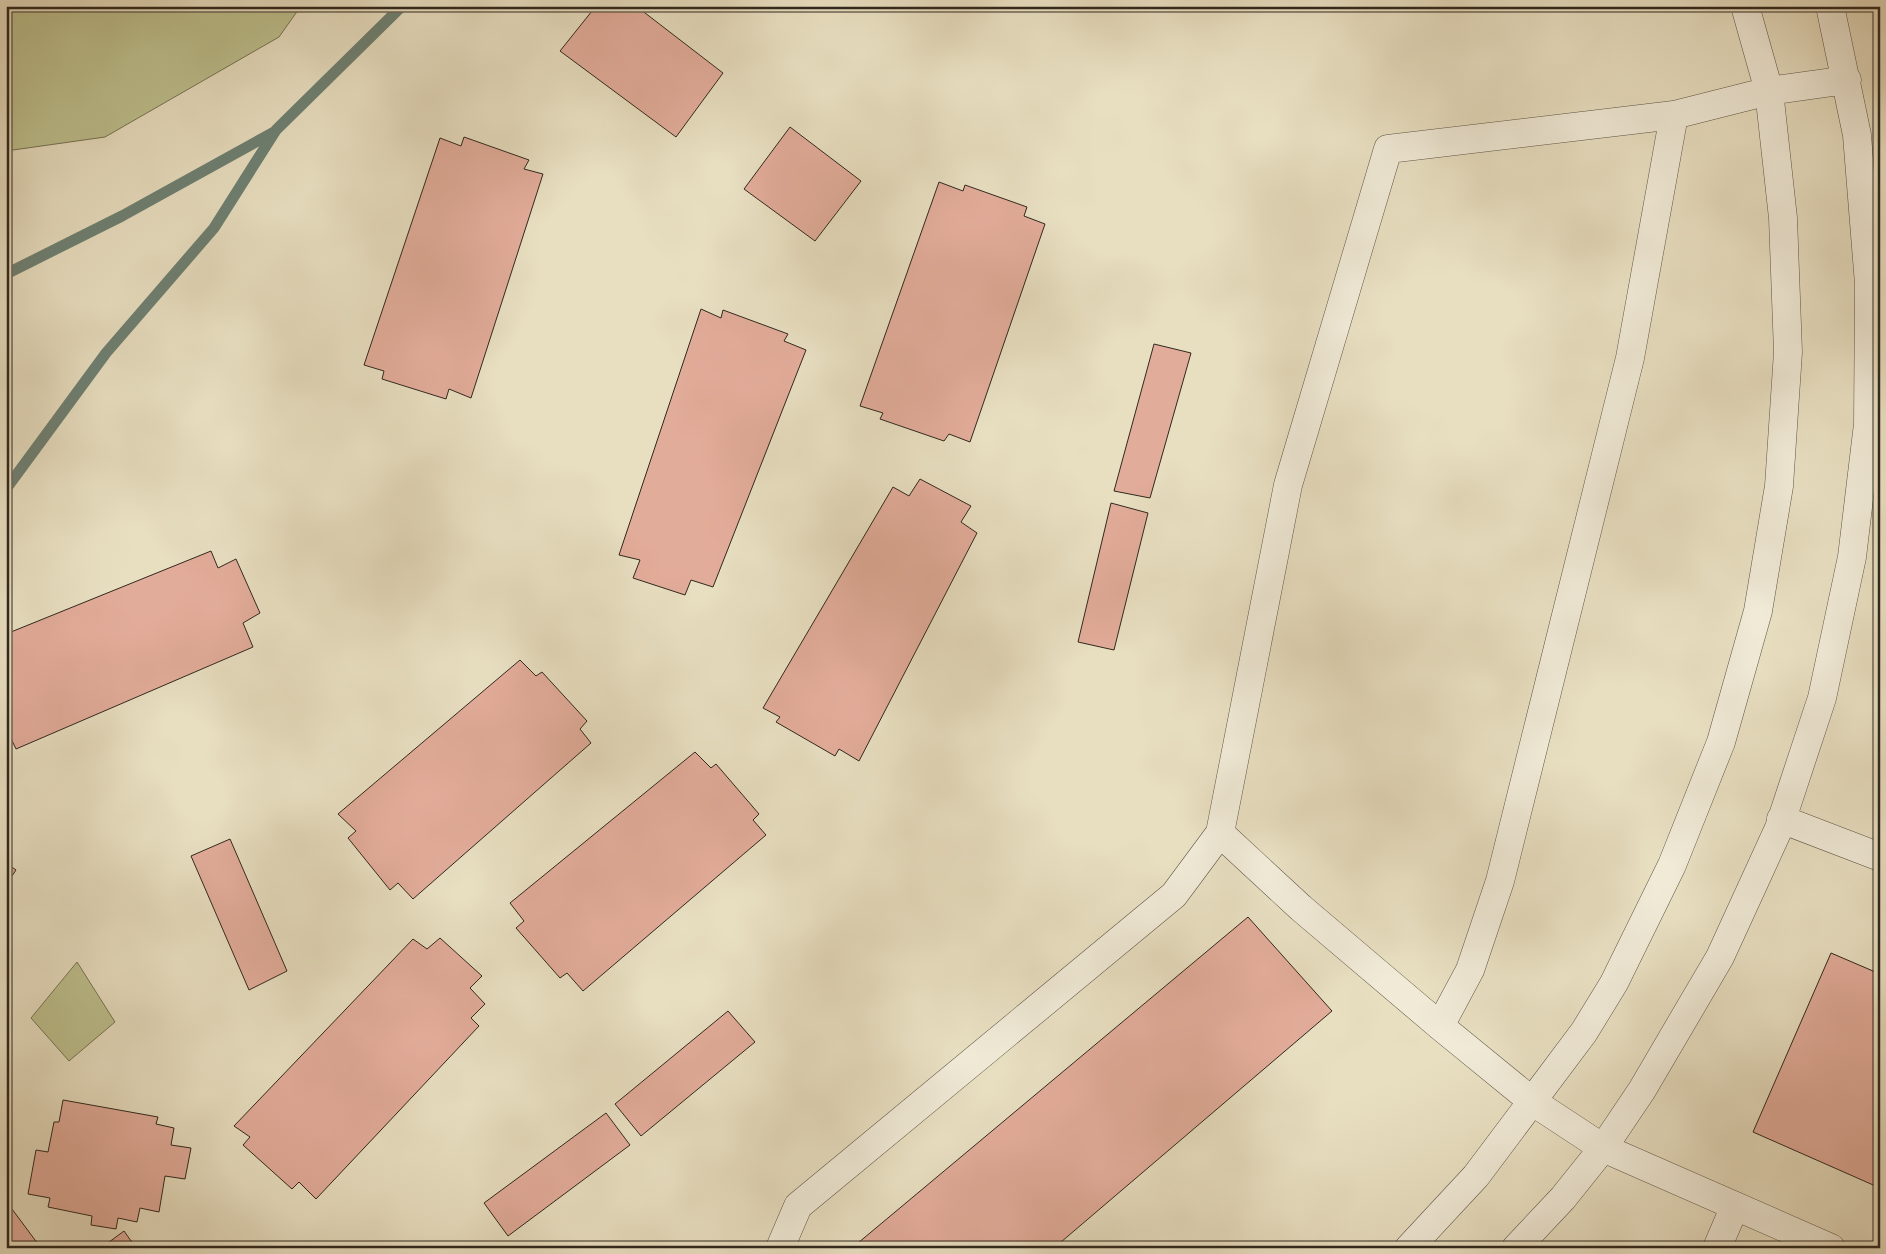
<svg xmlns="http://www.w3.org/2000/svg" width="1886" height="1254" font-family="'IM FELL Double Pica',serif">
  <rect width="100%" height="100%" fill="#e8dfc1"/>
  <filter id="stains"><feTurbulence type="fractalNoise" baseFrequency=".004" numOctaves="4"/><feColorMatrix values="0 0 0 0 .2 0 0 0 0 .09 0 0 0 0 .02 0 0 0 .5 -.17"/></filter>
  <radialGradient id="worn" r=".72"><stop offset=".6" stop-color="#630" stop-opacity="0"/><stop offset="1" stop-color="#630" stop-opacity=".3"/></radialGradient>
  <!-- green -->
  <path fill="#bdc08e" stroke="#767456" d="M6,6H301L279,37L105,137L6,151Z
    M77,962L115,1022L69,1061L31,1018Z"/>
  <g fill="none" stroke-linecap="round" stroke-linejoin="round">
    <!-- stream -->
    <path stroke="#6e8174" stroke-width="11" d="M6,274L122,216L274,132
      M6,489L106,353L214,228L276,130L402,6"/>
  </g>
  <!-- building -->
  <path fill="#e2ac9a" stroke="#30281e" d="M596,6H636L723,73L676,137L560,51Z
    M790,127L861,181L815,241L744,189Z
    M464,137L529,160L524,169L543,174L471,398L449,389L446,399L382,379L384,371L364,365L440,138L461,146Z
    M939,182L963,191L965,185L1027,207L1024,216L1045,224L970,442L949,434L944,441L880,419L883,413L860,406Z
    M701,309L721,318L723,310L788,334L784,341L806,350L713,587L691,580L685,595L633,578L640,560L619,555Z
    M1154,344L1191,353L1150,498L1114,491Z
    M920,479L971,506L961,522L977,533L859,761L839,749L835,756L776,722L780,717L763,708L893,487L909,496Z
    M1111,503L1148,513L1114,650L1078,642Z
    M211,551L218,568L236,559L260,613L243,623L253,647L16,749L6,728V634Z
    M520,660L536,676L542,672L587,721L580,729L591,743L413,899L398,883L390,890L348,838L356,831L338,814Z
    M695,752L711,768L716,764L759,814L753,820L766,835L583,991L567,973L560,978L516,928L524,921L510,903Z
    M230,839L287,971L249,990L191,856Z
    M6,863L16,870L6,885Z
    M1248,917L1332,1011L1054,1248H852Z
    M440,938L482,976L470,988L485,1004L471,1018L479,1026L316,1199L299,1182L292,1189L243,1145L250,1137L234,1126L413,939L427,949Z
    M1831,953L1880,974V1188L1753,1132Z
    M728,1011L755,1042L641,1136L615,1104Z
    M63,1100L158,1117L156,1124L174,1128L171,1145L191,1148L185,1179L165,1176L159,1212L140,1208L137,1222L118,1218L116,1229L91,1225L92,1216L48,1207L50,1198L28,1194L36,1150L48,1152L54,1122H59Z
    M606,1113L630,1145L508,1236L484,1203Z
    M6,1201L41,1248H6Z
    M124,1231L136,1248H101Z"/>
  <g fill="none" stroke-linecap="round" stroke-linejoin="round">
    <defs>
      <path id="minor" d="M1781,819L1880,857
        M1220,833L1288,485L1388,149L1674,115L1769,91L1847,80
        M1440,1026L1470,970L1500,881L1630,358L1674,115
        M780,1248L798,1206L1174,895L1220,833L1301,908L1440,1026L1533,1102L1603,1148L1831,1248
        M1409,1248L1476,1176L1584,1032L1614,983L1672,865L1721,742L1758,611L1779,486L1788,352L1783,218L1769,91L1745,6
        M1516,1248L1563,1198L1603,1148L1642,1090L1720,957L1779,828L1822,698L1852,557L1868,424L1869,284L1857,135L1830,6
        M1717,1248L1735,1206"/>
    </defs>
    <!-- minor casing -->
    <use href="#minor" stroke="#5e5647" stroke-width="29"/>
    <!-- minor -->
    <use href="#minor" stroke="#f0ead7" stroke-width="28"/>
  </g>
  <!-- margin -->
  <rect width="1886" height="1254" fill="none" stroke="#e8dfc1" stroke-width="25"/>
  <rect x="8" y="8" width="1871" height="1239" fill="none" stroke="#30281e" stroke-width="2.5"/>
  <rect x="12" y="12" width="1861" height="1229" fill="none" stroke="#30281e"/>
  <rect width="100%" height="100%" filter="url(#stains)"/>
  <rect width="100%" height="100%" fill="url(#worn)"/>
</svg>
